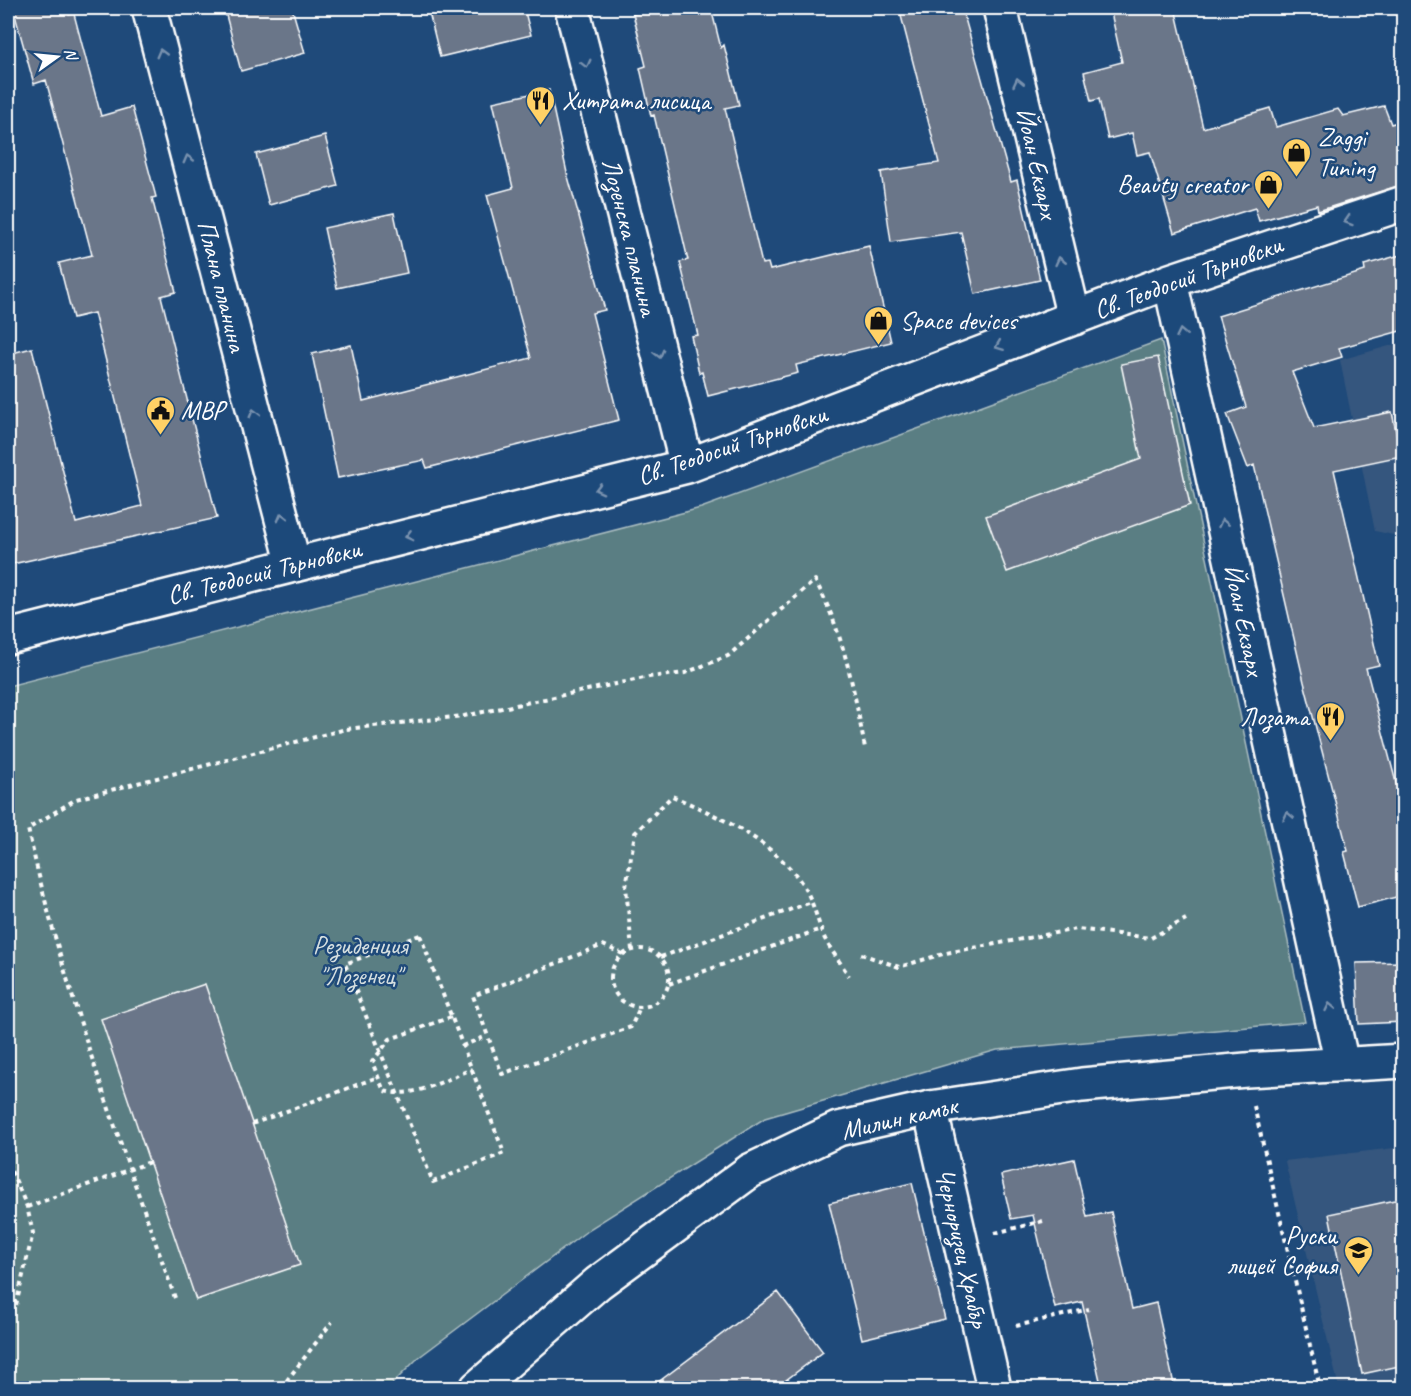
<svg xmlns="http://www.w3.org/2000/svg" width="1411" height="1396" font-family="Caveat,sans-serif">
  <rect width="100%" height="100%" fill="#1f4a7a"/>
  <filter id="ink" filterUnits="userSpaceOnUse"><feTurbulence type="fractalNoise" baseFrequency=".0167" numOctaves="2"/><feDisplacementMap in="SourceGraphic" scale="12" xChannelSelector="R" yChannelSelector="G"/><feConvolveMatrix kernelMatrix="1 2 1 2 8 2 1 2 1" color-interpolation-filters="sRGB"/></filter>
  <g filter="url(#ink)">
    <!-- built -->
    <path fill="#36577e" d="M1403,342V537L1375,531L1340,360Z
      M1403,1147V1388H1339L1285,1161Z"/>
    <!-- green -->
    <path fill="#5a7e83" stroke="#acbec1" stroke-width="1.5" d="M1161,340L1305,1022L997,1050L765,1118L591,1228L418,1358L388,1388H8V686L701,508Z"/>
    <!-- building -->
    <path fill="#6a7689" stroke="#fff" stroke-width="1.5" d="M13,8H67L69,15L74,14L101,116L132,107L156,197L152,198L176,292L161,296L217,518L8,565V354L32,348L76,523L142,506L94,313L73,318L59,263L92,255L46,80L34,84Z
      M224,8H292L305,53L241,71Z
      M428,8H524L531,35L440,57Z
      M658,8H711L721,48L724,45L739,105L725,108L762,264L768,263L770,270L869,246L891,342L796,365L798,373L708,396L702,372L699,373L691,336L698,335L680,262L688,260L654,115L651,116L640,68L646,66L633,14Z
      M899,8H962L1011,182L1017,180L1040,280L975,294L961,232L891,242L881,172L939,163Z
      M1110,8H1175L1203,128L1270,108L1276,127L1338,109L1343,116L1384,106L1391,124L1404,120V184L1318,211L1317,205L1259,221L1255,208L1174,233L1150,152L1137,155L1132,133L1108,139L1099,99L1091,101L1084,72L1122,62Z
      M549,90L567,173L605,310L592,313L619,420L427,468L424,460L338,478L312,354L351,345L363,401L531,358L487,195L513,188L493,102Z
      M325,136L338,186L269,205L256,154Z
      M394,213L407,273L337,288L324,228Z
      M1404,254V330L1339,348L1342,357L1292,372L1314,428L1392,412L1401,456L1334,470L1379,665L1366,668L1404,813V895L1358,907L1344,852L1348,851L1304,682L1254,465L1248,468L1227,414L1246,407L1218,316L1365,271L1364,265Z
      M1158,357L1190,505L1007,572L986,516L1141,459L1121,364Z
      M1404,962V1022L1359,1024L1356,963Z
      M205,984L300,1265L196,1300L101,1019Z
      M1074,1159L1087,1217L1111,1212L1132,1309L1156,1303L1175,1389H1102L1082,1302L1055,1308L1033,1215L1011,1219L1001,1175Z
      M912,1183L945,1319L862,1339L829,1203Z
      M1404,1198V1365L1362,1374L1329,1214Z
      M778,1292L823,1352L774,1389H649Z"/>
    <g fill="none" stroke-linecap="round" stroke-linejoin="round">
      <defs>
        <path id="street" d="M149,8L294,565
          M572,8L687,466
          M1000,8L1074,318
          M1170,281L1342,1064
          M8,637L687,466L1170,281L1404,203
          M930,1108L994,1388"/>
        <path id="secondary" d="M477,1388L598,1283L750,1171L838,1129L930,1108L1082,1085L1246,1070L1404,1061"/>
      </defs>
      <!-- street casing -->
      <use href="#street" stroke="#fff" stroke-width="38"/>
      <!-- secondary casing -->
      <use href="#secondary" stroke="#fff" stroke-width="38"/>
      <!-- path -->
      <path stroke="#fff" stroke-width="4" stroke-dasharray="4.5 4.5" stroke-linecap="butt" d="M420,935L504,1153L433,1182L345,964Z
        M611 978a29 29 0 1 1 58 0a29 29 0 1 1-58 0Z
        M632,950L626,887L635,833L672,796C719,816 784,846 808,894C815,908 818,923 824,937C831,951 841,963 849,976
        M623,954L603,945L473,996L502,1074L631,1027L640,1007
        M861,954L899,967L946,953L1077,929L1151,938L1186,919
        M661,957L811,902
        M669,984L821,929
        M451,1017L390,1039L372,1062L384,1091C414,1099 444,1080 472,1069
        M462,1046L487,1036
        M1254,1106L1320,1388
        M252,1124L378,1077
        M8,1163L27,1207L33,1233L16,1305L8,1315
        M27,1207L150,1162
        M995,1233L1047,1220
        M175,1298C121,1143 63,989 28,829L76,799L346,729L464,716L649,677L685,673L728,656L815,580C845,636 853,687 865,748
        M1016,1326L1089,1309
        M281,1388L332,1322"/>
      <!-- street -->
      <use href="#street" stroke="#1f4a7a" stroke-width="33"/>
      <!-- secondary -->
      <use href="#secondary" stroke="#1f4a7a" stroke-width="33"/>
    </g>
    <!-- one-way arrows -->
    <defs><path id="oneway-chevron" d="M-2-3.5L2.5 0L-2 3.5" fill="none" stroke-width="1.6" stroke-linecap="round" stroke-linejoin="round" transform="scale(1.5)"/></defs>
    <g stroke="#7992af">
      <use href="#oneway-chevron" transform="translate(161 53) rotate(-105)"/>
      <use href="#oneway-chevron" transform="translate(586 64) rotate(76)"/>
      <use href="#oneway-chevron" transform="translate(1018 82) rotate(-103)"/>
      <use href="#oneway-chevron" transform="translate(188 159) rotate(-105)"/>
      <use href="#oneway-chevron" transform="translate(1348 221) rotate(162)"/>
      <use href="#oneway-chevron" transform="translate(1060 261) rotate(-103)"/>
      <use href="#oneway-chevron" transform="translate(1181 333) rotate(-102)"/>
      <use href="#oneway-chevron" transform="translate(999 346) rotate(159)"/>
      <use href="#oneway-chevron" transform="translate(659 354) rotate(76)"/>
      <use href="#oneway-chevron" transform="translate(254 413) rotate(-105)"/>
      <use href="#oneway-chevron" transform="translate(599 489) rotate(166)"/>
      <use href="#oneway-chevron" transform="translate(282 517) rotate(-105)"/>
      <use href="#oneway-chevron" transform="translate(1223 523) rotate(-102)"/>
      <use href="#oneway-chevron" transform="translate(409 536) rotate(166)"/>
      <use href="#oneway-chevron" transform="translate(1288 816) rotate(-102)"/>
      <use href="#oneway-chevron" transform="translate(1330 1007) rotate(-102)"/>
    </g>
  </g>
  <!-- icons -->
  <defs>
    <symbol id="restaurant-pin" viewBox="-11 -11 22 30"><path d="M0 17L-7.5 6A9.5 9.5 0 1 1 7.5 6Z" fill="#ffd166" stroke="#1f4a7a"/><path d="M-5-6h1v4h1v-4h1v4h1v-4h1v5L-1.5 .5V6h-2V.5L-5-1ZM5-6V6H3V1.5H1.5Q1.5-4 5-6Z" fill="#111"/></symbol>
    <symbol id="shop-pin" viewBox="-11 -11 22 30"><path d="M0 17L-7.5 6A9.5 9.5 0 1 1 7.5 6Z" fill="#ffd166" stroke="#1f4a7a"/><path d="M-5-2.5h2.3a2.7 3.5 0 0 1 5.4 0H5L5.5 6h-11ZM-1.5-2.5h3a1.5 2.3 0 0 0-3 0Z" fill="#111"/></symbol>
    <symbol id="civic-pin" viewBox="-11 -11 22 30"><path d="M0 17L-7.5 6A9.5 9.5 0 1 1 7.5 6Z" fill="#ffd166" stroke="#1f4a7a"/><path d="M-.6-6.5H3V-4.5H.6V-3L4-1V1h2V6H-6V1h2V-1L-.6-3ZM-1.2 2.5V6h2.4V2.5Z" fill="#111"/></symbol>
    <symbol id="school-pin" viewBox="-11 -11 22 30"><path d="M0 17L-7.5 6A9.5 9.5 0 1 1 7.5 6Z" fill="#ffd166" stroke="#1f4a7a"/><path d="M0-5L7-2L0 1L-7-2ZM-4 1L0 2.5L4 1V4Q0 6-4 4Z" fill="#111"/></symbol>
  </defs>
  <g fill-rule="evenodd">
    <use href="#restaurant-pin" x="524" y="84" width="33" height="45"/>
    <use href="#shop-pin" x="1280" y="136" width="33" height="45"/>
    <use href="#shop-pin" x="1252" y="168" width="33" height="45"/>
    <use href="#shop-pin" x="862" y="304" width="33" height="45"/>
    <use href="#civic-pin" x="144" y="394" width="33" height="45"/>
    <use href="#restaurant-pin" x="1314" y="700" width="33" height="45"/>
    <use href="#school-pin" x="1342" y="1234" width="33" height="45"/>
  </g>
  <g text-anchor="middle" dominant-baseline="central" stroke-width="5" stroke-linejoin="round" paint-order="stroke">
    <!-- poi labels -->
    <g font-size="26" fill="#fff" stroke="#1f4a7a" text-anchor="start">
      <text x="562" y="100">Хитрата лисица</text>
      <text x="1318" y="137">Zaggi<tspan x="1318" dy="30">Tuning</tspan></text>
      <text x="1248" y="184" text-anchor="end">Beauty creator</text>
      <text x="900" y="320">Space devices</text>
      <text x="181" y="410">МВР</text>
      <text x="1309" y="716" text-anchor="end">Лозата</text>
      <text x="1337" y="1235" text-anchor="end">Руски<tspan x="1337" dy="30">лицей София</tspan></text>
    </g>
    <!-- street labels -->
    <g font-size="26" fill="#fff" stroke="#1f4a7a">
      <text transform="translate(1037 163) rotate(77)">Йоан Екзарх</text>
      <text transform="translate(630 237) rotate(76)">Лозенска планина</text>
      <text transform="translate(1188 277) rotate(-20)">Св. Теодосий Търновски</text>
      <text transform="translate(222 286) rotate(76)">Плана планина</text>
      <text transform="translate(732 445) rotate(-19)">Св. Теодосий Търновски</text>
      <text transform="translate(264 572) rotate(-14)">Св. Теодосий Търновски</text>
      <text transform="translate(1244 620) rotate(78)">Йоан Екзарх</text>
      <text transform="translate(899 1118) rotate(-13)">Милин камък</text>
      <text transform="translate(962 1248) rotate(77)">Черноризец Храбър</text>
    </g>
    <!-- park labels -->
    <g font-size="26" fill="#d6dfe0" stroke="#1f4a7a">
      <text x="360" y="945">Резиденция<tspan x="360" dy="30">"Лозенец"</tspan></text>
    </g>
  </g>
  <!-- margin -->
  <rect width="1411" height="1396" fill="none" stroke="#1f4a7a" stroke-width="30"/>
  <rect x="15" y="15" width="1381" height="1366" fill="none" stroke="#fff" stroke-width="2" filter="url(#ink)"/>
  <!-- north arrow -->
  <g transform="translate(57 57) rotate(75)" stroke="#1f4a7a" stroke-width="4.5" paint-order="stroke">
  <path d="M0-4.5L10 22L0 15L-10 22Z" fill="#ffffff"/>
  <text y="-9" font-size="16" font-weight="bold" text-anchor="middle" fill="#ffffff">N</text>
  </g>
</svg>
